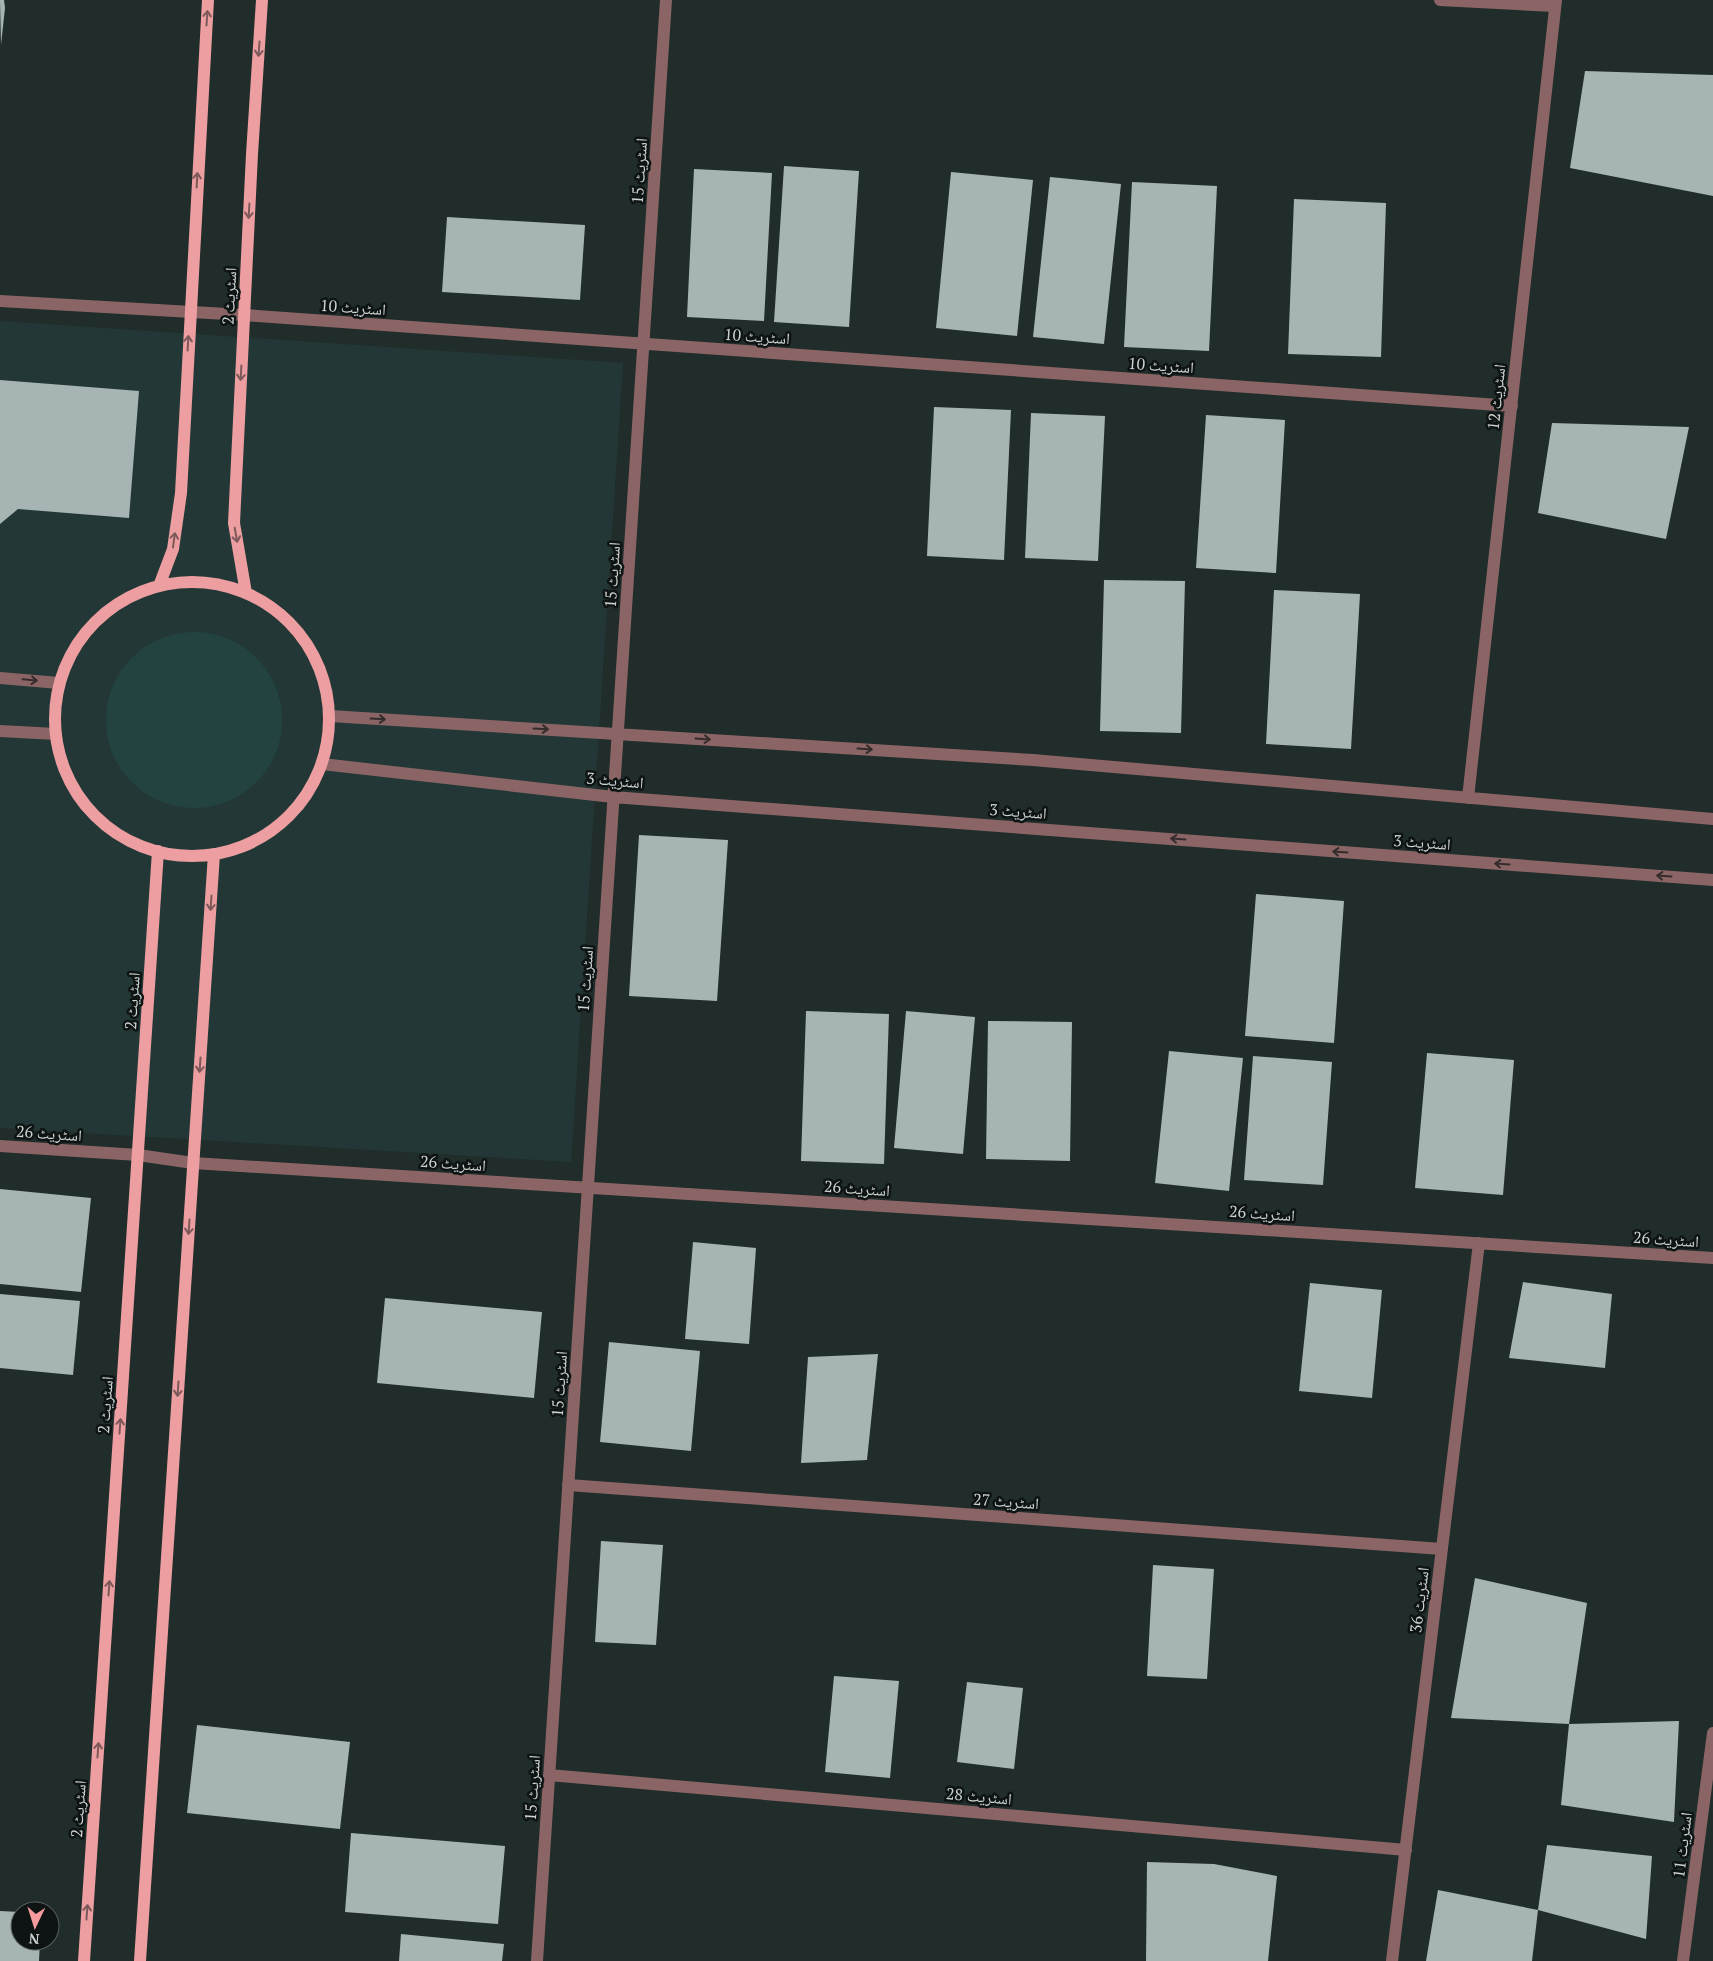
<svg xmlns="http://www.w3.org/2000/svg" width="1713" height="1961" font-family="'PT Serif','Noto Naskh Arabic',serif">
  <rect width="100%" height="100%" fill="#212d2b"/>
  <!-- built -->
  <path fill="#233836" d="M0,321L623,363L571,1162L0,1128Z"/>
  <!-- green -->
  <path fill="#234340" d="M106 720a88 88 0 1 1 176 0a88 88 0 1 1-176 0Z"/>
  <!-- building -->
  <path fill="#a6b5b3" d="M0,0H4L5,8L1,45Z
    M1585,71L1713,75V196L1570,168Z
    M784,166L859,171L849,327L774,322Z
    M694,169L772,173L764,321L687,317Z
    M951,172L1033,180L1017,336L936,328Z
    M1050,177L1121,184L1104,344L1033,337Z
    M1132,182L1217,186L1209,351L1124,347Z
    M1294,199L1386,203L1381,357L1288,354Z
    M447,217L585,225L580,300L442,292Z
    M0,380L139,391L129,518L18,509L0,524Z
    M934,407L1011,410L1004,560L927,556Z
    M1031,413L1105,416L1098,561L1025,558Z
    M1206,415L1285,420L1276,573L1196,568Z
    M1552,423L1689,427L1666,539L1538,513Z
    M1104,580L1185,581L1181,733L1100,731Z
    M1274,590L1360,594L1351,749L1266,744Z
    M639,835L728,840L717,1001L629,996Z
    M1256,894L1344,901L1334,1043L1245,1036Z
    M806,1011L889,1014L884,1164L801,1161Z
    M906,1011L975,1017L963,1154L894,1148Z
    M988,1021L1072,1022L1070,1161L986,1159Z
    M1169,1051L1243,1058L1229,1191L1155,1183Z
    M1427,1053L1514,1060L1503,1195L1415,1188Z
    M1253,1056L1332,1062L1323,1185L1244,1180Z
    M0,1189L91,1198L81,1292L0,1284Z
    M693,1242L756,1248L749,1344L685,1339Z
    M1523,1282L1612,1294L1605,1368L1509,1358Z
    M1310,1283L1382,1290L1372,1398L1299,1391Z
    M0,1294L80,1301L73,1375L0,1368Z
    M385,1298L542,1312L534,1398L377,1383Z
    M609,1342L700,1351L691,1451L600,1442Z
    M878,1354L867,1460L801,1463L808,1357Z
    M601,1541L663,1545L656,1645L595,1642Z
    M1153,1565L1214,1569L1207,1679L1147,1676Z
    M1475,1578L1587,1603L1569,1724L1451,1718Z
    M834,1676L899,1681L890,1778L825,1772Z
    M967,1682L1023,1688L1014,1769L957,1762Z
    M1679,1721L1674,1822L1561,1805L1569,1724Z
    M197,1725L350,1742L340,1829L187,1813Z
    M351,1833L505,1846L498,1924L345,1912Z
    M1547,1845L1652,1856L1646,1939L1538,1910Z
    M1147,1862L1214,1864L1277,1876L1268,1961H1146Z
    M1438,1890L1538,1910L1532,1961H1426Z
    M0,1911L20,1912V1941H40L39,1961H0Z
    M401,1934L504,1944L502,1961H399Z"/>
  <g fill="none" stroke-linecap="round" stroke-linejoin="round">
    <!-- minor -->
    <path stroke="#8b6566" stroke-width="12" d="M1440,0L1555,6
      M0,301L244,315L1512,406
      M0,678L59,683
      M330,716L1033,760L1713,819
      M0,731L56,734
      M322,764L613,797L1713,880
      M1468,798L1556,0
      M0,1146L138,1155L193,1163L1713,1258
      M568,1485L1442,1549
      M549,1775L1406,1850
      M537,1961L666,0
      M1392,1961L1479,1243
      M1683,1961L1713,1733"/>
    <!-- major -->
    <path stroke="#ec9ea1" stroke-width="12" d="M55 719a137 137 0 1 1 274 0a137 137 0 1 1-274 0Z
      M159,586L173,549L181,493L208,0
      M246,593L234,523L252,154L262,0
      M84,1961L158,851
      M140,1961L214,854"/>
  </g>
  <!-- one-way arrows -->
  <defs><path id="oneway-shaft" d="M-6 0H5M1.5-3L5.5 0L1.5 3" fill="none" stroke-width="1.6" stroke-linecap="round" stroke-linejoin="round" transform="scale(1.25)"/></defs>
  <g stroke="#7d595a">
    <use href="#oneway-shaft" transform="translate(207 18) rotate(-86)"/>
    <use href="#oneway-shaft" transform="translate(259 49) rotate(94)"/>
    <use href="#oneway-shaft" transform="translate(197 180) rotate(-87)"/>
    <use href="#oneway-shaft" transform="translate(249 211) rotate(93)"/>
    <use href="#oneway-shaft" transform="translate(188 343) rotate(-87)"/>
    <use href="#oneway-shaft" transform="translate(241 373) rotate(93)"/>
    <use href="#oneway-shaft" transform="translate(236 535) rotate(80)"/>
    <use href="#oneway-shaft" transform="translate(174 540) rotate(-82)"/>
    <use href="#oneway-shaft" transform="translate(211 903) rotate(94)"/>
    <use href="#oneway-shaft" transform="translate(200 1065) rotate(94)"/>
    <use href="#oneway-shaft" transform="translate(189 1227) rotate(94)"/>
    <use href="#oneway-shaft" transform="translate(178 1389) rotate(94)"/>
    <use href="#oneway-shaft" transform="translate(120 1426) rotate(-86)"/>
    <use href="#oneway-shaft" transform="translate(109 1588) rotate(-86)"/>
    <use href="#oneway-shaft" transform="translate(98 1750) rotate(-86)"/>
    <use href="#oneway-shaft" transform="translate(87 1912) rotate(-86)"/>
  </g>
  <g stroke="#342c2c">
    <use href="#oneway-shaft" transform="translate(30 680) rotate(5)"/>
    <use href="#oneway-shaft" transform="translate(378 719) rotate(3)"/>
    <use href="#oneway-shaft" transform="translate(541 729) rotate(3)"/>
    <use href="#oneway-shaft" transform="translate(703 739) rotate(4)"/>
    <use href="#oneway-shaft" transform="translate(865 749) rotate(4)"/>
    <use href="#oneway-shaft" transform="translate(1178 839) rotate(-176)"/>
    <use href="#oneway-shaft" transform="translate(1340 852) rotate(-176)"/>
    <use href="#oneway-shaft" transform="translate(1502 864) rotate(-176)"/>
    <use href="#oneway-shaft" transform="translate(1664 876) rotate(-176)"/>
  </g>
  <g text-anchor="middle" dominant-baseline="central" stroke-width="5" stroke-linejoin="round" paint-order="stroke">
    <!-- street labels -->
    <g font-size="16" fill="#cdd4d3" stroke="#0e1413">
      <text transform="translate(639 171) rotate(-86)">اسٹریٹ 15</text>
      <text transform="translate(229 296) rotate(-87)">اسٹریٹ 2</text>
      <text transform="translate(353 307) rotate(4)">اسٹریٹ 10</text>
      <text transform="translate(757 336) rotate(4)">اسٹریٹ 10</text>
      <text transform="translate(1161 365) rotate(4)">اسٹریٹ 10</text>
      <text transform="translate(1496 397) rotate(-84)">اسٹریٹ 12</text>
      <text transform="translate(612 575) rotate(-86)">اسٹریٹ 15</text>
      <text transform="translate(615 780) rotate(5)">اسٹریٹ 3</text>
      <text transform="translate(1018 811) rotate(4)">اسٹریٹ 3</text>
      <text transform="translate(1422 842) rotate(4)">اسٹریٹ 3</text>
      <text transform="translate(585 979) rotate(-86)">اسٹریٹ 15</text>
      <text transform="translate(132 1001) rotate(-86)">اسٹریٹ 2</text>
      <text transform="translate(49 1133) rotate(4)">اسٹریٹ 26</text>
      <text transform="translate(453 1163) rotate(4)">اسٹریٹ 26</text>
      <text transform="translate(857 1188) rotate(4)">اسٹریٹ 26</text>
      <text transform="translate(1262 1213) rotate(4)">اسٹریٹ 26</text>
      <text transform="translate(1666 1239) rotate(4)">اسٹریٹ 26</text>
      <text transform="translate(559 1384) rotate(-86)">اسٹریٹ 15</text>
      <text transform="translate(105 1405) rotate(-86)">اسٹریٹ 2</text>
      <text transform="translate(1006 1501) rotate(4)">اسٹریٹ 27</text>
      <text transform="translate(1419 1600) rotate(-83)">اسٹریٹ 36</text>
      <text transform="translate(532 1788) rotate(-86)">اسٹریٹ 15</text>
      <text transform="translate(979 1796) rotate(5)">اسٹریٹ 28</text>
      <text transform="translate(78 1809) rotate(-86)">اسٹریٹ 2</text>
      <text transform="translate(1682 1845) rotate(-83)">اسٹریٹ 11</text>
    </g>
  </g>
  <!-- north arrow -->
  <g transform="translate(35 1926) rotate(184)"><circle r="24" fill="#0e1413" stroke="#5a6160"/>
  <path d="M0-4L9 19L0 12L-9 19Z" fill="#f59b9e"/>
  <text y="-8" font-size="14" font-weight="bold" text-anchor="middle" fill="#cdd4d3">N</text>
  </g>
</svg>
